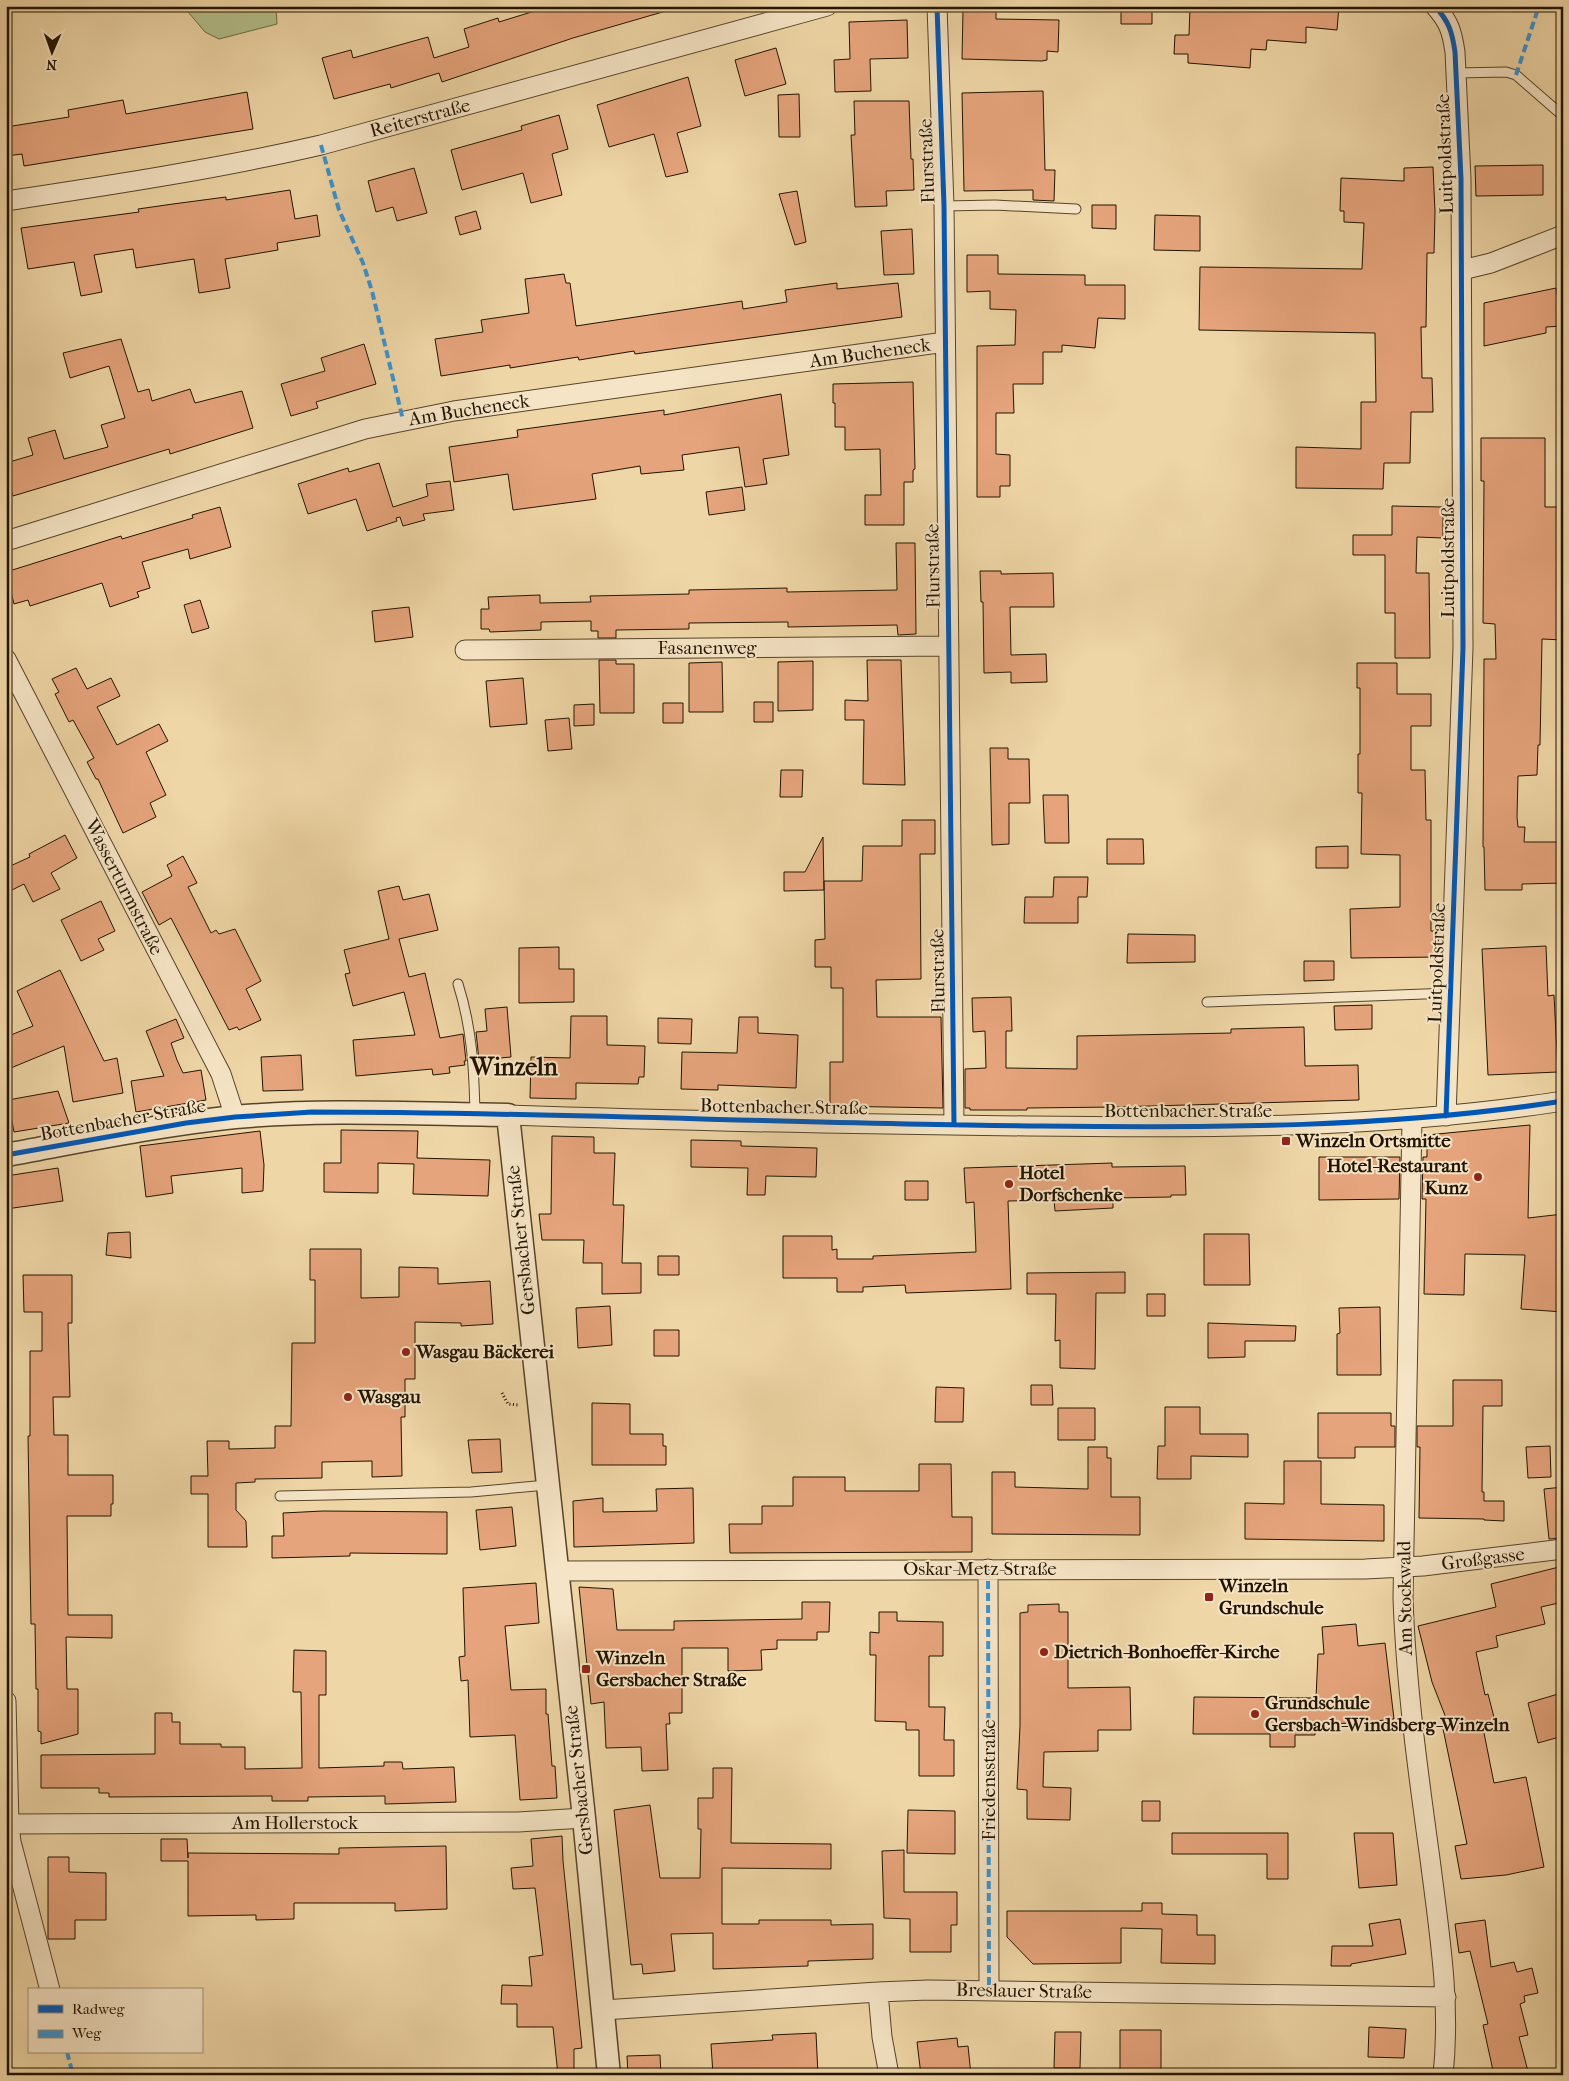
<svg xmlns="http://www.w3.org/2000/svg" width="1569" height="2081" font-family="'IM FELL French Canon',serif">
  <rect width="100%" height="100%" fill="#efd6a6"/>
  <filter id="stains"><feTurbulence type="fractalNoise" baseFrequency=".004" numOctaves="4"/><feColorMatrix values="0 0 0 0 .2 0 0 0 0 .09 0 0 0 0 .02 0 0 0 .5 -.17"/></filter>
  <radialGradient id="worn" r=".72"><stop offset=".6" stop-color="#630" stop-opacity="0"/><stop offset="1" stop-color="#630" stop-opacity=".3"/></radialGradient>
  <!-- green -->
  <path fill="#b3bf8b" stroke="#6a6a46" d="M183,6H276L277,24L219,39L205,32Z"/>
  <!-- building -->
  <path fill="#e6a47c" stroke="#221401" d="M551,6H665L666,11L573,38L442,82L439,73L391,88L390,84L334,99L322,58L351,50L353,58L428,37L434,58L469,47L464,29L498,18L499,22Z
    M1121,6H1152V24H1121Z
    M1190,6H1339L1337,30L1306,27V43L1267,40L1266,50L1251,49L1250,68L1188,63V54H1174L1175,35H1189Z
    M963,10L996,11V19L1059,20L1058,52L1047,51V60L1042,61L962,59Z
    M907,20L908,58L870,59L871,91L835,92L834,60L850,59L849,22Z
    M776,48L786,84L745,96L735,60Z
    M688,77L701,126L677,133L688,172L666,177L654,134L609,147L597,105Z
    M1043,91L1045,170H1055L1054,201L1033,200V190L964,191L962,93Z
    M247,92L253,129L24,166L22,154L6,156V127L69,117L68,110L123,100L126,114Z
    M799,94L800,137H779L778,95Z
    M854,101H909L911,159H913L914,190L886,191L887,206L855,207L851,135H855Z
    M559,115L568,149L552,154L562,195L531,203L523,173L462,190L451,150L522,130L521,126Z
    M1543,165V195L1476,196L1475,166Z
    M1433,167L1435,212L1434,253H1427L1426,327H1421L1422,378H1432L1433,412H1411L1410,463H1384L1383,489L1296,488V447L1361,449V402H1376L1375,333L1199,330L1200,267L1362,269L1364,223L1344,222V211H1340L1341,178L1404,181V168Z
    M414,168L427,213L397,221L393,207L376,212L368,181Z
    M290,190L295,219L317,215L320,236L277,243L278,250L225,259L230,288L199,293L194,259L136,268L133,249L94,255L102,292L81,296L74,262L28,269L21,228L139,212L138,209L173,204L226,197V200Z
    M797,191L806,242L795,245L779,194Z
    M1092,205H1116V229L1092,228Z
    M476,211L481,229L460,235L455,217Z
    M1155,215L1200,216V251L1154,250Z
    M912,229L914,274L884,275L881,231Z
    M967,255H998V274L1085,275V285H1125V319L1098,318L1095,348L1062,345V352H1043V384H1013L1014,413H996V454L1010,455V486H1000V497H977V346L1015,345L1016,310L990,309V291L967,292Z
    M564,274L566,283H570L576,326L742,301L743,309L787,302L785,290L837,283V289L898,283L902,317L635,354L634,351L579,360L578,357L510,368V365L441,376L435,339L483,332L481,320L529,313L525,279Z
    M1556,288L1563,326L1546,327V333L1484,346V303Z
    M121,339L138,392L149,389L152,401L190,389L195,403L242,391L253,428L170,454L169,449L13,496L6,472V463L33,455L28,438L55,430L64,459L108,447L101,425L125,418L109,366L70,378L63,353Z
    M364,344L376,384L316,402L318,408L291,416L281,384L325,371L321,358Z
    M913,382L915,469L913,470V482H904V525H865V495H881L880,449L845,450V427H835V403H833V384Z
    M781,394L789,455L763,459L767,484L745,487L739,447L682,455L684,470L641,474L640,466L592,474L596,499L513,510L508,474L454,482L449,447L518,437L517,430L664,410V415Z
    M1481,438H1545V507H1563V640L1542,639L1540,745H1538L1537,775L1518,776L1517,817L1518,827H1525L1524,842H1562L1563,883L1522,884V890H1485L1484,847H1483L1484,659H1496L1495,624L1483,623L1484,481H1481Z
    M379,463L393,507L428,496L426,484L450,481L454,510L423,514L425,520L403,526L400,517L396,518L397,521L367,531L356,499L308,514L298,484L348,468L349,472Z
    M742,487L745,510L709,515L706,492Z
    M1392,506L1443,507V538L1417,537L1416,573H1429L1430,658H1395V613H1385V555H1353V535H1392Z
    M220,507L231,547L190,559L188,549L142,562L150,588L137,592L139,597L110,607L102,583L30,606L28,600L14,604L6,572L121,536L122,539L193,518L192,515Z
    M896,543H915L916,634L898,635L897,625L788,627V622L689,623V629L616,630V638H598V631H591V621L541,622V630L490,632L489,629H481V609H489L488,597L540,595V603L591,602L590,596L689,594V590L787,588V592L897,590Z
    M980,571H1001V574L1053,573L1054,607H1010L1011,655L1046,654L1047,682L1011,683V672L984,673L983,602H981Z
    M200,600L209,628L192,633L184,605Z
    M409,607L413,637L375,642L372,611Z
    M599,660H616V664H634V713H600Z
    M867,660H901L905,785L863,784L864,720H845V700L868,701Z
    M813,661V710L778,711V662Z
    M722,662L723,712H689V663Z
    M1357,663H1397V694H1431V726H1411V770H1425L1426,820H1431V931H1438L1439,957L1351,958L1350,909L1400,907V855L1361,854L1362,793H1358V754H1360V688H1357Z
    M76,668L87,689L111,678L120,696L97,707L117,745L159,724L168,741L146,752L166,795L150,803L156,817L123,833L98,779H96L87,762L94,758L73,720L69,722L55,694L59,692L52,679Z
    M523,678L527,724L490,727L486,681Z
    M754,702H773V722H754Z
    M663,703H683V723H663Z
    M594,704V725L574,726V705Z
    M569,718L572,749L548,751L545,720Z
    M990,748H1008V759H1029L1030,803H1009V844L992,845Z
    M781,770H803L802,797H780Z
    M1043,795H1068L1069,843H1045Z
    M902,820H935V854H920L921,979L876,980L877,1017H941L943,1108L830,1106V1062H843V988H831V967H815V940L825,939L824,881H862L863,846H902Z
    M65,835L77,858L51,873L60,889L33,902L24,884L6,893V868L30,857L29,854Z
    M823,837L824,890L784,891V872H805Z
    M1107,839H1143L1144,864H1107Z
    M1348,846V868H1316V847Z
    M183,856L197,883L188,887L211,933L216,930L219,934L235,929L261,981L246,989L261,1020L239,1030L237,1027L229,1030L171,918L159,925L142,892L172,876L167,865Z
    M1054,877H1088L1087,897H1078V923H1024L1025,897H1053Z
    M399,886L403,900L429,894L438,930L399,939L409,977L425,973L440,1038L463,1034L466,1061H464L465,1065L449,1067L450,1073L433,1075L432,1069L356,1076L353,1040L415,1035L404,992L353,1006L345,974L350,973L344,950L389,939L378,891Z
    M101,901L115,931L98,939L104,950L81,961L61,920Z
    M1128,934L1195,935V962L1127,963Z
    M1546,946L1548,996L1554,995L1558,1072L1488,1075L1482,949Z
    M559,947V969H574V1002L519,1003V948Z
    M1304,961H1334V980L1304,981Z
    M60,970L104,1061L117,1058L123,1093L73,1102L64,1046L6,1070V1037L33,1026L17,991Z
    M1011,997L1012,1031H1006V1068L1077,1069V1036L1231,1033V1029L1304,1027L1305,1066L1358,1065L1359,1100L1117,1107L1027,1108V1110H970V1108H965V1069L986,1068L985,1031L973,1032L972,998Z
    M1372,1005V1029L1335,1030L1334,1006Z
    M507,1007L511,1057L479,1060L476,1032L487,1031L485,1009Z
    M571,1016H607V1045L645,1046L644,1077H639L638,1084L576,1083V1099L530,1098L531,1057L570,1058Z
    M739,1017H758V1033L798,1035L796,1088L718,1085V1090L681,1089L682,1052L737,1053Z
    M658,1018L692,1019L691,1044L658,1043Z
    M176,1019L184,1038L171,1043L177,1060L183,1073L201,1070L206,1100L136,1112L131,1081L164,1076L146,1031Z
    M301,1055L303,1090L263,1091L261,1057Z
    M58,1091L69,1123L14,1132L8,1100Z
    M1530,1125L1528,1218L1563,1214V1312L1521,1309L1525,1255L1465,1254L1464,1295L1424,1294L1426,1199H1422L1423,1157H1427V1135Z
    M341,1130L418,1131L417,1158L490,1160L488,1196L413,1194L414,1164L378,1163V1193L324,1192V1163H341Z
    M260,1131L264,1165L263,1191L242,1193V1168L171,1176L173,1193L146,1197L140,1146Z
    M552,1136L594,1137V1153H615L613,1205H624L622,1263H641V1293L602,1294V1263H583L584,1240H542L539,1214H551Z
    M691,1140L741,1141V1146L817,1148L816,1177L766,1176L765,1195H747L748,1168L691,1167Z
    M1319,1157H1400L1399,1199L1319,1200Z
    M1112,1163V1167L1185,1166L1186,1195H1171V1197L1113,1198V1208L1055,1211L1054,1200L1008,1201L1011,1289L906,1293L905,1285L863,1287V1292H837V1278H783V1236H832V1250L837,1249V1259H873V1256L976,1252L974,1202L966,1203L964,1168Z
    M58,1168L63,1201L6,1209V1176Z
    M905,1181H928V1200H905Z
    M130,1232L131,1258L106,1255L108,1233Z
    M1204,1234H1249L1250,1285H1204Z
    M310,1249H361V1298L399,1297V1267L438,1268V1284L490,1281L493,1324L461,1326V1323L415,1322V1379H405V1417H401L402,1476L372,1477V1461L322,1462V1478L255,1479V1482L236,1483V1510L246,1521L247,1547H208V1494H191V1476H208L207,1441H229V1449L275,1448V1426H291L292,1343H315V1280H310Z
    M658,1256H679V1275H658Z
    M1125,1272V1293H1096L1095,1369L1060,1368V1340L1055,1341L1056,1294H1027V1273Z
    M23,1275H72V1323H68L70,1397H53L54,1435H68V1475H113V1504H111V1516H67L68,1615H112V1638L66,1637L67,1689H78V1734L41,1744V1732L38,1731V1689H36L35,1624H31L28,1436H30V1351H42V1312H24Z
    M1147,1294H1165V1316H1147Z
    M610,1306L612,1345L578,1348L576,1308Z
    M1380,1307L1381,1375H1337V1334L1340,1333L1339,1308Z
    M1208,1323L1296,1326L1295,1341H1245V1357L1208,1358Z
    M654,1330H679V1356H654Z
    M1453,1380H1502V1406H1483L1482,1492H1484V1501H1504V1521L1484,1520V1519L1419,1518L1420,1447H1417V1426H1453Z
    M1031,1385H1052L1053,1405H1031Z
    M936,1387L964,1388L963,1422H935Z
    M592,1403L630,1404V1434H663V1446H666V1465H592Z
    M1165,1407H1200V1434H1248V1457L1191,1456V1479H1157L1158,1446H1165Z
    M1058,1408H1095V1440H1058Z
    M1318,1413H1391V1426H1395V1447H1355V1458H1318Z
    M500,1439L502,1472L472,1473L468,1440Z
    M1550,1446L1551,1477L1528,1478L1526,1447Z
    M1088,1447H1107V1458H1111V1497H1140V1535L992,1534V1472H1015V1487L1088,1489Z
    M1284,1461H1321V1504L1384,1505V1541L1245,1539V1503L1284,1504Z
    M919,1464H951L952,1517H972V1552L730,1553L729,1524H762V1506H793V1477H845V1491H919Z
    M1563,1487V1538L1549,1539L1544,1489Z
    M693,1488L694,1543L574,1547L573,1501L603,1498V1512L657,1511L656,1489Z
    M512,1507L516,1546L480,1550L476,1510Z
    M323,1511L447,1512V1554L350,1553V1556L272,1558V1536H284L283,1513Z
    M1563,1566V1602L1541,1607L1545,1624L1496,1636L1498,1647L1476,1652L1485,1695L1488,1694L1496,1725L1483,1728L1494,1783L1526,1777L1544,1867L1506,1875L1461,1879L1455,1846L1467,1844L1441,1719L1446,1718L1432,1682L1418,1626L1496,1607L1491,1584Z
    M536,1583L539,1623L505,1626L511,1690L546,1689V1714H548L552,1766H555L557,1798L520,1800L515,1735L470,1737L468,1680L461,1681L459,1657L465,1656L463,1588Z
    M579,1587L613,1589L617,1630H674V1621L802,1619V1602H830L829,1632H817V1640H777V1649L761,1650L762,1670L728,1671V1648H682V1713H669L670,1724H666L668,1770L642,1771L641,1747L606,1748L604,1702L591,1704Z
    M1059,1604V1612H1068V1688L1130,1687L1131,1730H1098V1751L1044,1752L1043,1787L1071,1788L1070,1820L1027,1819V1790L1017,1789L1020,1726V1613L1028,1612V1605Z
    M879,1612H897V1621L943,1622V1656H929V1707H945L944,1740H954V1776H919V1730H906V1722L875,1721L876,1655H870V1632L879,1633Z
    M1356,1624L1358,1646L1385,1643L1394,1719L1357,1723L1315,1724V1735H1295V1747H1270V1734H1193L1194,1697L1316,1698L1318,1654H1324L1322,1627Z
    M294,1650L326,1651V1695H319V1768L384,1766V1762H402L403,1769L454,1767L456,1802L385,1804V1796L308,1797V1801H272V1796L109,1797V1793H99V1788H41V1755L155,1754V1713H172V1722H180V1744H221V1747H245V1769L302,1768L301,1692H293Z
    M1558,1694L1563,1714V1736L1538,1743L1528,1703Z
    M713,1768H732L731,1843L831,1844V1869L722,1868V1924H759V1920H831V1925L873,1924V1959L808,1961V1966L713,1969V1933L671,1934L675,1971L643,1974L642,1964L631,1965L614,1810L650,1805L660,1878H700L701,1829H698V1798H713Z
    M1142,1801H1160V1821H1142Z
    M908,1810L955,1811V1854L907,1853Z
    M1172,1833H1288V1879H1267V1854H1172Z
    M1354,1833H1393L1397,1885L1359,1888Z
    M562,1836L563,1861L582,2048L574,2049V2075H558L553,2027H517V2004H501L502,1985L532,1986L529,1957L543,1955L535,1888L513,1889L511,1868L533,1866L531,1839Z
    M161,1839H187L188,1858V1853L339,1854V1848L446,1846L447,1909L395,1911V1903H294V1919L256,1920V1915L188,1916V1861H161Z
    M904,1850V1892H957V1925H951V1952H910V1919L884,1918L882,1851Z
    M48,1857H69V1872L106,1873V1920H75V1939H48Z
    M1142,1903H1162V1914L1197,1915V1935H1215V1964L1161,1963L1162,1929L1121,1928V1963L1033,1964L1007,1937V1911H1142Z
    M1400,1919L1406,1954L1351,1964V1966H1331L1332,1946H1373L1369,1924Z
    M1485,1920L1491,1967L1514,1962L1517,1972L1532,1968L1538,1993L1524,1996L1525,2002L1520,2004L1528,2035L1519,2037L1529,2075H1494L1483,2025L1488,2024L1470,1951L1459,1953L1455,1924Z
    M1369,2027L1406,2029L1404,2058L1368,2057Z
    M1120,2030H1161V2075H1120Z
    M1055,2032H1081L1080,2068H1054Z
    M816,2033L818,2075H713L711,2044L773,2040L772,2035Z
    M957,2038L958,2047L968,2046L971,2075H921L917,2042Z
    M660,2055L661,2075H628L627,2056Z"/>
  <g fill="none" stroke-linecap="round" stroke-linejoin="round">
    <defs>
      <path id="service" d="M1457,73L1506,72L1516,75L1562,115
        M944,206L995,205L1076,209
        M458,984C472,1028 474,1068 475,1114
        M1207,1002L1451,993
        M280,1496L471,1492L547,1485"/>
      <path id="minor" d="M937,6L944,206L954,1125
        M1435,6C1449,22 1452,31 1455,52L1461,179L1463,648L1446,1116
        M6,201C112,185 217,169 321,145L827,6
        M1462,270L1491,263L1563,235
        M6,541L365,429L454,411L945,342
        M465,650L949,646
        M6,659L221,1074L235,1117
        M508,1115C681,1121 854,1124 1028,1126C1207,1128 1386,1129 1563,1101
        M1412,1119L1403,1598C1406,1685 1418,1772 1430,1859C1439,1931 1451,2002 1443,2075
        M988,1569L989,1990
        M557,1571L1365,1569L1423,1566L1563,1549
        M6,1701L9,1824L11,1842L50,1990
        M6,1824L518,1822L584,1818
        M878,1992L882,2037L889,2075
        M603,2010L878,1992L928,1990L1446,1997"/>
      <path id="tertiary" d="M6,1155C82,1141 158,1125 235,1117C325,1109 417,1114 508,1115L584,1818L609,2075"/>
    </defs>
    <!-- service casing -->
    <use href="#service" stroke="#55442a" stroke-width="11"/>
    <!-- minor casing -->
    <use href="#minor" stroke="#55442a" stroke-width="21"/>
    <!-- tertiary casing -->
    <use href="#tertiary" stroke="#55442a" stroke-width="25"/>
    <!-- path -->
    <path stroke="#221401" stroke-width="3" stroke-dasharray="1 2.5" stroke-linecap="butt" d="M502,1393L508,1404L518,1405"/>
    <!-- service -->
    <use href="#service" stroke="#f5e4c5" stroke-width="9"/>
    <!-- minor -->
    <use href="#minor" stroke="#f5e4c5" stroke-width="19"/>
    <!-- tertiary -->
    <use href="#tertiary" stroke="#f5e4c5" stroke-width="22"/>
    <!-- quiet -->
    <path stroke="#3b93d0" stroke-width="4" stroke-dasharray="8 4" stroke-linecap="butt" d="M1516,75L1539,6
      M1562,115L1563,117
      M321,145L339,210L363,263L372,291L403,420
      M988,1569L989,1990
      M67,2052L73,2075"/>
    <defs>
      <path id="cycleway" d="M937,6L944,206L954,1125
        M1435,6C1449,22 1452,31 1455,52L1461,179L1463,648L1446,1116
        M6,1155L186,1123L235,1117L312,1112C555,1112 798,1124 1042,1126C1216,1128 1390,1128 1563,1101"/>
    </defs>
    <!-- cycleway casing -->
    <use href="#cycleway" stroke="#f5e4c5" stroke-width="8"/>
    <!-- cycleway -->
    <use href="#cycleway" stroke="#0057b8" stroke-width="5"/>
  </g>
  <!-- markers -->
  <g fill="#8f2418" stroke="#f5e4c5" stroke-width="2">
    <rect x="1281" y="1136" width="10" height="10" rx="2.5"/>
    <circle cx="1478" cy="1177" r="5"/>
    <circle cx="1009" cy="1184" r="5"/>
    <circle cx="406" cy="1352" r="5"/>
    <circle cx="348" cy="1397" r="5"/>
    <rect x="1204" y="1592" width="10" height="10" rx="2.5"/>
    <circle cx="1044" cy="1652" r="5"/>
    <rect x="581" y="1664" width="10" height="10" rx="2.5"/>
    <circle cx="1255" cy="1714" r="5"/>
  </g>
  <g text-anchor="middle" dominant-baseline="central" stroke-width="4" stroke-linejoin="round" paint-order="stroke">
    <!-- street labels -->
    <g font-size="19" fill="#221401" stroke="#f5e4c5">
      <text transform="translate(420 118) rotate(-15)">Reiterstraße</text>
      <text transform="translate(1445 154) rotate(-92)">Luitpoldstraße</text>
      <text transform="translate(927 161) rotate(-92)">Flurstraße</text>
      <text transform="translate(870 353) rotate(-8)">Am Bucheneck</text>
      <text transform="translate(469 410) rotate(-9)">Am Bucheneck</text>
      <text transform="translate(1448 558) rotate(-90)">Luitpoldstraße</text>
      <text transform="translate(933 566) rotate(-91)">Flurstraße</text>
      <text x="707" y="648">Fasanenweg</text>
      <text transform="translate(124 887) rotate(63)">Wasserturmstraße</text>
      <text transform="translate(1437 963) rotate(-88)">Luitpoldstraße</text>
      <text transform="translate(938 971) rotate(-91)">Flurstraße</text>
      <text transform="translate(784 1107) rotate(1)">Bottenbacher Straße</text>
      <text x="1188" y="1111">Bottenbacher Straße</text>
      <text transform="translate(123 1120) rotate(-10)">Bottenbacher Straße</text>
      <text transform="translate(521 1240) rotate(-96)">Gersbacher Straße</text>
      <text transform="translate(1483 1559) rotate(-7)">Großgasse</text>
      <text x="980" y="1569">Oskar-Metz-Straße</text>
      <text transform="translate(1405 1598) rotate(-91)">Am Stockwald</text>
      <text transform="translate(579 1780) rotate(-96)">Gersbacher Straße</text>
      <text transform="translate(989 1780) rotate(-90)">Friedensstraße</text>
      <text x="295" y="1823">Am Hollerstock</text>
      <text transform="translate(1024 1991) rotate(1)">Breslauer Straße</text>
    </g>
    <!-- poi labels -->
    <g font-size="19" font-weight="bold" fill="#221401" stroke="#f5e4c5" text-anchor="start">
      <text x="1296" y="1141">Winzeln Ortsmitte</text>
      <text x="1468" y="1166" text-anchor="end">Hotel-Restaurant<tspan x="1468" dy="22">Kunz</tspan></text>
      <text x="1019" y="1173">Hotel<tspan x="1019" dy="22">Dorfschenke</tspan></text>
      <text x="416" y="1352">Wasgau Bäckerei</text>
      <text x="358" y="1397">Wasgau</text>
      <text x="1219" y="1586">Winzeln<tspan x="1219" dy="22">Grundschule</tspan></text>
      <text x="1054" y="1652">Dietrich-Bonhoeffer-Kirche</text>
      <text x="596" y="1658">Winzeln<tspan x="596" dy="22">Gersbacher Straße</tspan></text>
      <text x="1265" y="1703">Grundschule<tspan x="1265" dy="22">Gersbach-Windsberg-Winzeln</tspan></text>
    </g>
    <!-- district labels -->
    <g font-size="24" font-weight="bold" fill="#221401" stroke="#f5e4c5">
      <text x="514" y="1067">Winzeln</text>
    </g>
  </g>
  <!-- margin -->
  <rect width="1569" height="2081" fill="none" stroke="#efd6a6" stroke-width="25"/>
  <rect x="8" y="8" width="1554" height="2066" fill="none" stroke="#221401" stroke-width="2.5"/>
  <rect x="12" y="12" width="1544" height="2056" fill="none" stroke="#221401"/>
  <!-- legend -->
  <rect x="28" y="1988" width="175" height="65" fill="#f5e4c5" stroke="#a19177"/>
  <rect x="38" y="2005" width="25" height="8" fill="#0057b8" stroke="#a19177"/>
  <text x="72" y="2014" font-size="15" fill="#221401">Radweg</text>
  <rect x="38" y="2030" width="25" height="8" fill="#3b93d0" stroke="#a19177"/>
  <text x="72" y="2038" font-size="15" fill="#221401">Weg</text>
  <!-- north arrow -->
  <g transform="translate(52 52) rotate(182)" stroke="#f5e4c5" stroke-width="4" paint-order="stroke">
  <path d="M0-4L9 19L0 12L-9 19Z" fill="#221401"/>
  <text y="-8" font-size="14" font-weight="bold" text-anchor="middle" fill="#221401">N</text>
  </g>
  <rect width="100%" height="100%" filter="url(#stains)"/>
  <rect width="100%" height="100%" fill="url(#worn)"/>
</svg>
